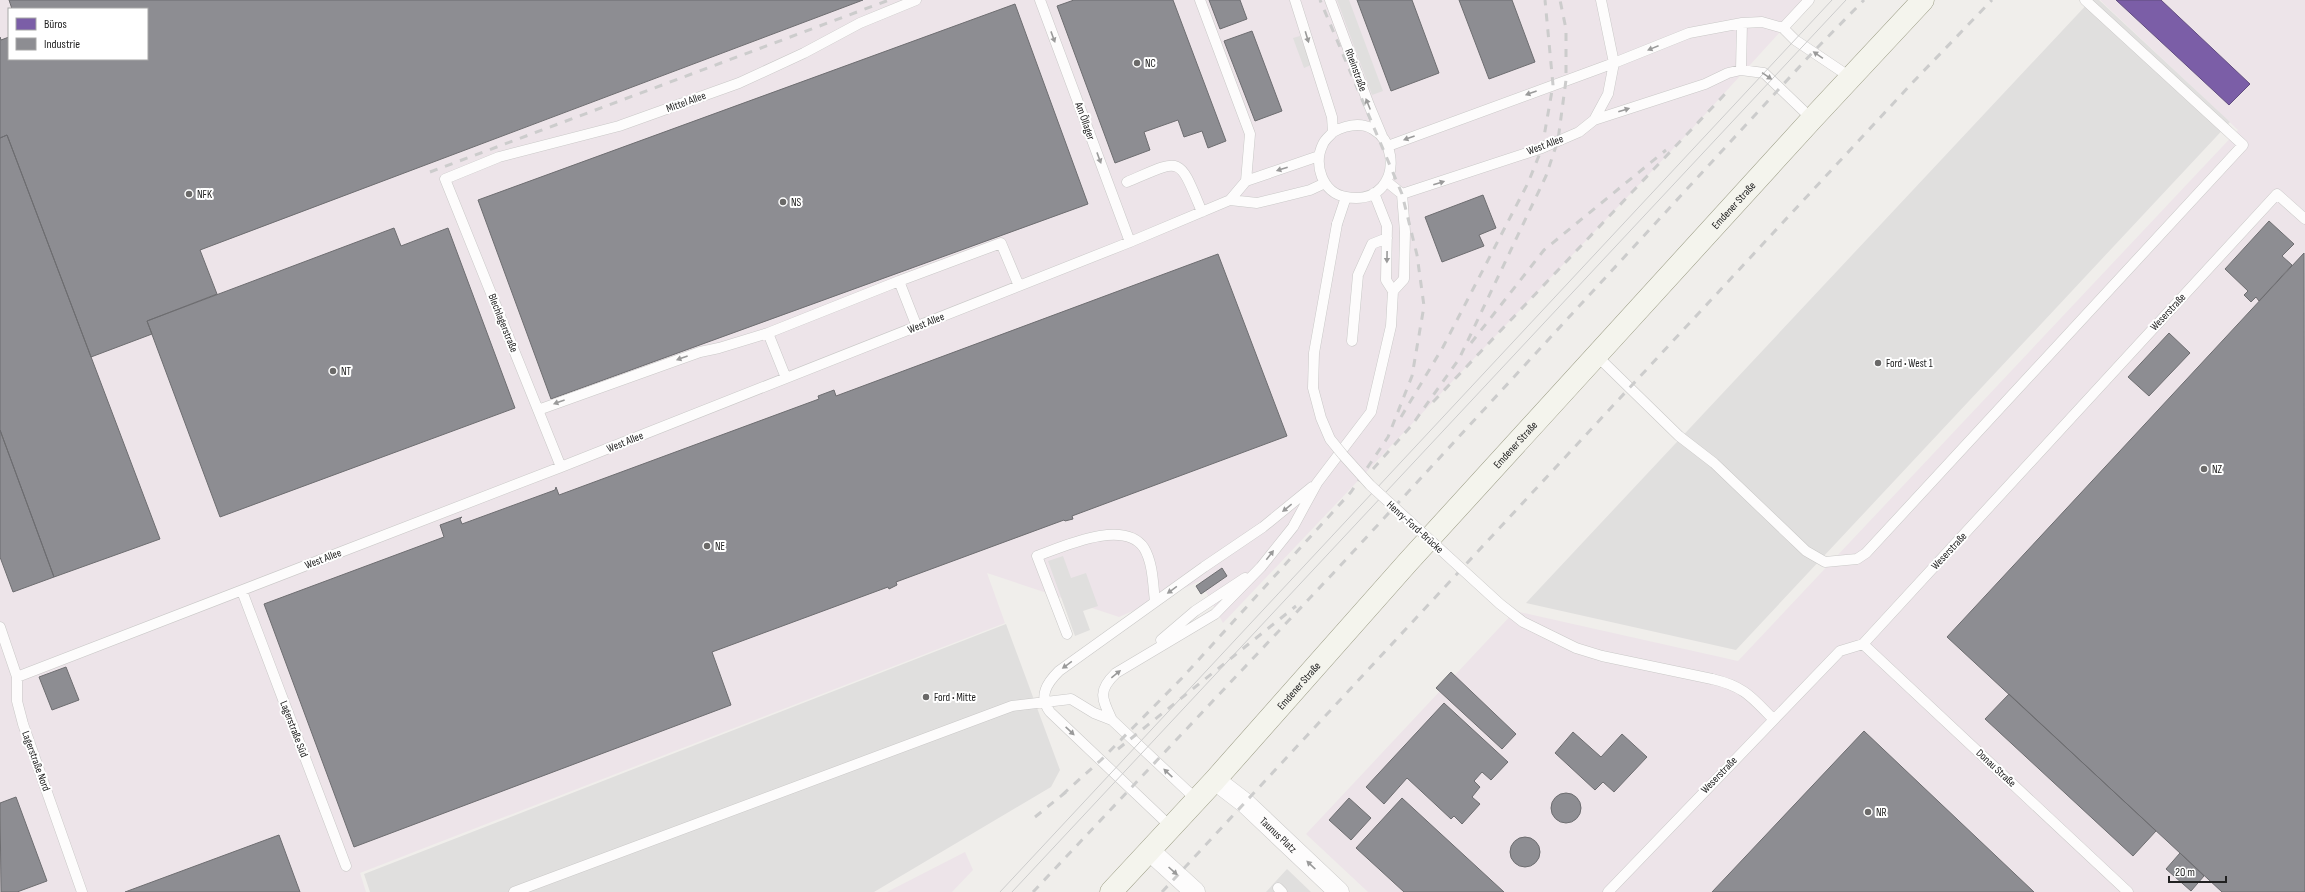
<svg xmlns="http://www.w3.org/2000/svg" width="2305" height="892" font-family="'Sofia Sans Condensed',sans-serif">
  <rect width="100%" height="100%" fill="#f0eeeb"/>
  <!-- industrial -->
  <path fill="#ede4e9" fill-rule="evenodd" d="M0,0H1809L1689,132L1223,623L1200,581L1119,617L987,573L1005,623L360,873L366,892H0ZM9,9H147V59H9Z
    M2100,0H2305V892H1368L1306,834L1515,611L1738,661L2238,130Z
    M965,852L973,870L952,892H887Z"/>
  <!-- parking -->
  <path fill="#e0dfde" d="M1337,0H1349L1383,91L1372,95Z
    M2091,0H2099L2230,122L1736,650L1526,603Z
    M1300,36L1311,65L1304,68L1293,38Z
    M1063,556L1071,578L1086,573L1098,606L1083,611L1090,630L1075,636L1048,561Z
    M1006,624L1060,770L1051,787L874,892H370L364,874Z
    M1287,869L1311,892H1266Z"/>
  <!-- offices -->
  <path fill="#7b5ea7" stroke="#604c7f" d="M2116,0H2161L2250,84L2229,105Z"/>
  <!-- industry -->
  <path fill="#8d8d92" stroke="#6d6d70" d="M9,0H863L200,250L217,294L147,321L152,334L91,357L7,135L0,138V37L1,40L9,37V59H147V9H12Z
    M1074,0H1173L1226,141L1208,148L1202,131L1184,137L1178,120L1144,132L1150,150L1115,163L1057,6Z
    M1209,0H1240L1247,19L1220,29Z
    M1357,0H1412L1439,73L1391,91Z
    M1459,0H1512L1535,62L1489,79Z
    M1015,4L1088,204L551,399L478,200Z
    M1252,31L1282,111L1255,121L1224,41Z
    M7,135L160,539L54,577L0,430V138Z
    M1483,195L1496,228L1479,235L1484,246L1442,262L1425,217Z
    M2269,221L2294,244L2282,256L2292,265L2259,301L2256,297L2251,302L2244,295L2248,291L2225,269Z
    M394,228L401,246L448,228L515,408L220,517L147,321Z
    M2304,253L2305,892H2222L1947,637Z
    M1218,254L1287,436L1072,516L1073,519L1065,521L1064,520L896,582L897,585L889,589L888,587L712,652L731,705L354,847L264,604L444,537L440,525L462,517L460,519L462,524L555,490L556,487L559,495L819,399L818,396L834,390L836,396Z
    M2169,333L2190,353L2149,396L2128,377Z
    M0,430L54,577L13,592L0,557Z
    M1222,568L1227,576L1201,594L1196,586Z
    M66,667L79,700L52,710L39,677Z
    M1451,672L1516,734L1502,749L1436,688Z
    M2009,694L2156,831L2133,856L1985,719Z
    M1444,703L1508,762L1491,780L1482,772L1474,781L1480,787L1472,797L1480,804L1462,824L1454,816L1451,819L1407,778L1384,804L1366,787Z
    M1864,731L2034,892H1712Z
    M1573,732L1601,757L1622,734L1647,757L1614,792L1603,782L1595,790L1555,753Z
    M1551 808a15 15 0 1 1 30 0a15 15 0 1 1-30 0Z
    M16,797L47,881L17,892H1L0,803Z
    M1349,798L1371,818L1351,840L1329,820Z
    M1402,798L1504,892H1404L1356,848Z
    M279,835L300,892H125Z
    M1510 852a15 15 0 1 1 30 0a15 15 0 1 1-30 0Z
    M2180,853L2204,876L2191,891L2166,869Z"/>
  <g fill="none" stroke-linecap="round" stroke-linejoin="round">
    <defs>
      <path id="lane" d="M1040,0L1130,242
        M1200,0L1250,134L1246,181
        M1295,0L1332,117L1333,132C1330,136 1325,139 1323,144C1313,164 1322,193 1346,197C1414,209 1400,97 1333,132
        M1330,0L1369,105L1382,136
        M1783,28L1809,0
        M1741,70L1742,23
        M1594,120L1608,94L1614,63L1601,0
        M1388,146L1614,63L1689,33L1742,23L1762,22L1783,28L1795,40L1850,77
        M1386,181L1402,194
        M1127,182C1183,158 1178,155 1202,212
        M1402,194L1542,148L1579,132L1594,120L1705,84L1728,73L1741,70L1764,73L1812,119
        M1230,200L1257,203L1310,190L1325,183
        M1337,224L1346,197
        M1393,291L1404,279L1405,232L1402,194
        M917,327L899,281L1001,243L1019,286
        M1352,341L1358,275L1372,244L1387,238
        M1596,355L1679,436L1714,463L1806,551L1825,562L1857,559L1866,553L2243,145L2085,0
        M786,378L768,333L899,281
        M538,410L700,352L719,348L768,333
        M561,467L445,179L499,157L619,126L739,83L804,53L860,23L916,0
        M242,591L346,866
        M0,627L17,677V701L23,724L82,892
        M1067,634L1037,556C1062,547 1124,518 1144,548C1153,563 1153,584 1155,602
        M1161,640L1195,611L1245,578
        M1863,644L2128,892
        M17,677L561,467L1130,242L1230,200L1246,181L1319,156
        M1712,679C1743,686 1751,696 1773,719
        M1197,800L1112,720C1102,699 1097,691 1116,673L1215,614L1261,567L1293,527L1317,483L1371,412L1391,326L1393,291L1386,280L1387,226L1374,193
        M1171,827L1050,712C1038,696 1047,683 1059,671L1204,567L1263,527L1312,487
        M1278,888L1282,892
        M514,892L1012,706L1071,699L1094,713L1112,720
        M1608,892L1840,651L1863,644L2277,194L2305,219"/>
      <g id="street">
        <path id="s1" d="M1215,780L1245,803L1339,892"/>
        <path d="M1150,851L1195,892"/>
      </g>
      <g id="secondary">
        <path id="s2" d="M1111,892L1215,780L1408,562L1812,119L1923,0"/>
      </g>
    </defs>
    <!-- lane casing -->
    <use href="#lane" stroke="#c9c8c7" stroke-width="11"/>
    <!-- street casing -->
    <use href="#street" stroke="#c9c8c7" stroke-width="21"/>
    <!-- secondary casing -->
    <use href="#secondary" stroke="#999a82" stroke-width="23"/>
    <!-- lane -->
    <use href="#lane" stroke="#fdfcfc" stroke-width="10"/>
    <!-- street -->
    <use href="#street" stroke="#fdfcfc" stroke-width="20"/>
    <!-- secondary -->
    <use href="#secondary" stroke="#f4f4ed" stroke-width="22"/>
    <!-- tram -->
    <path stroke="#ccc" stroke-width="1" d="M1000,892L1832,0
      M1012,892L1846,0"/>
    <!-- rail -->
    <path stroke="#ccc" stroke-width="3" stroke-dasharray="8 8" stroke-linecap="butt" d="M430,172L889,0
      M1471,343L1544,250L1666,150
      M1433,402L1726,93
      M1401,417L1443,347L1528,183L1542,148L1553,85L1545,0
      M1373,469L1412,425L1459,359L1546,176L1558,140L1566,80V29L1560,0
      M1118,749L1296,606
      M1062,795L1101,760L1182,678L1351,492L1388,437L1412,376L1424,306L1417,255L1402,194L1320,0
      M1035,817L1066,792
      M1033,892L1340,566L1813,52L1864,0
      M1162,892L1914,81L1992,0"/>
    <defs>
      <path id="lane-bridge" d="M1337,224L1314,353L1313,388L1321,418L1330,439L1343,455L1370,485L1500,604L1523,622L1576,648L1602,656L1712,679"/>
    </defs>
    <!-- lane-bridge casing -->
    <use href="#lane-bridge" stroke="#c9c8c7" stroke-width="11" stroke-linecap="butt"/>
    <!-- lane-bridge -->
    <use href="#lane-bridge" stroke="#fdfcfc" stroke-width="10"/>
  </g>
  <!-- one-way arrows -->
  <defs><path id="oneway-solid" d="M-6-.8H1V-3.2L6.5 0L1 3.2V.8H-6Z"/></defs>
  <g fill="#9a9a9a">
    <use href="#oneway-solid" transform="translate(1053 37) rotate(70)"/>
    <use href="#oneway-solid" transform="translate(1307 37) rotate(73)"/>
    <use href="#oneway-solid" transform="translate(1653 48) rotate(158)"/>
    <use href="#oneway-solid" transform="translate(1818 55) rotate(-146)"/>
    <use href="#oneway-solid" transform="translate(1767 76) rotate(34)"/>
    <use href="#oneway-solid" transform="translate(1531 93) rotate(160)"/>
    <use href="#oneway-solid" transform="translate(1368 104) rotate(-112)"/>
    <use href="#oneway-solid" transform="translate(1624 110) rotate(-18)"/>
    <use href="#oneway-solid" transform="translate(1409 138) rotate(160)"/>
    <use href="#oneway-solid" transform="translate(1099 158) rotate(70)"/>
    <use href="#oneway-solid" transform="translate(1282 169) rotate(162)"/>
    <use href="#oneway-solid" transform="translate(1439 183) rotate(-17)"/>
    <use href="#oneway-solid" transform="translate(1387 257) rotate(91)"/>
    <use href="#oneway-solid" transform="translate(682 358) rotate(160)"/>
    <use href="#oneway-solid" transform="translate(559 402) rotate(160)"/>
    <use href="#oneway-solid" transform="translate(1287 508) rotate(141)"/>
    <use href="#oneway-solid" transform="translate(1270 555) rotate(-52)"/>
    <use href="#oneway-solid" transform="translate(1172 590) rotate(144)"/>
    <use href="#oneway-solid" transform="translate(1067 665) rotate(144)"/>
    <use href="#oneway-solid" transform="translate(1116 674) rotate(-39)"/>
    <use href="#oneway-solid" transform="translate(1070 731) rotate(43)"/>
    <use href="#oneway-solid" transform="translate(1168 773) rotate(-137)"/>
    <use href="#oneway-solid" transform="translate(1311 865) rotate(-137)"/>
    <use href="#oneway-solid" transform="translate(1173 871) rotate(42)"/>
  </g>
  <!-- markers -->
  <g fill="#6a6968" stroke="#fff" stroke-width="1.5">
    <circle cx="1137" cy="63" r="4"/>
    <circle cx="189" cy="194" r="4"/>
    <circle cx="783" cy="202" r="4"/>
    <circle cx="1878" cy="363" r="4"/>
    <circle cx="333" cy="371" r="4"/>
    <circle cx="2204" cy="469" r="4"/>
    <circle cx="707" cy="546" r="4"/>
    <circle cx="926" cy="697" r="4"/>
    <circle cx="1868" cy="812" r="4"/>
  </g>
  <g text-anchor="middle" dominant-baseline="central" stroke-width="4" stroke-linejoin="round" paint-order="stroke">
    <!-- poi labels -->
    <g font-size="11" fill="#222" stroke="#fff" text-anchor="start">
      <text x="1145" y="63">NC</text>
      <text x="197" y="194">NFK</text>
      <text x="791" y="202">NS</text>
      <text x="1886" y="363">Ford • West 1</text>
      <text x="341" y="371">NT</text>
      <text x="2212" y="469">NZ</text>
      <text x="715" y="546">NE</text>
      <text x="934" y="697">Ford • Mitte</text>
      <text x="1876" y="812">NR</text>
    </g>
    <!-- street labels -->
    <g font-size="11" fill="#222" stroke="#fff">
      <text transform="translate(1356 70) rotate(70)">Rheinstraße</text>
      <text transform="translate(686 102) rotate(-20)">Mittel Allee</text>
      <text transform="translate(1085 121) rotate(70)">Am Öllager</text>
      <text transform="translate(1545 145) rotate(-21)">West Allee</text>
      <text stroke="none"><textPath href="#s2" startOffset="927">Emdener Straße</textPath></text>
      <text transform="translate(2168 312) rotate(-47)">Weserstraße</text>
      <text transform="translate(503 323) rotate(68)">Blechlagerstraße</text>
      <text transform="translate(926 323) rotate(-22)">West Allee</text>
      <text transform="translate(625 442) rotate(-22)">West Allee</text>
      <text stroke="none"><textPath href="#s2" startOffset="603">Emdener Straße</textPath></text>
      <text transform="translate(1415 527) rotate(42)">Henry-Ford-Brücke</text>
      <text transform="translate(1949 551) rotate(-47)">Weserstraße</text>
      <text transform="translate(323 559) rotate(-21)">West Allee</text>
      <text stroke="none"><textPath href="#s2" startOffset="279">Emdener Straße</textPath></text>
      <text transform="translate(294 729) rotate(69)">Lagerstraße Süd</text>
      <text transform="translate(36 761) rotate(70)">Lagerstraße Nord</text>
      <text transform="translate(1996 768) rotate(43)">Donau Straße</text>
      <text transform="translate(1719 775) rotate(-46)">Weserstraße</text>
      <text stroke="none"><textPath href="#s1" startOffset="84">Taunus Platz</textPath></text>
    </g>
  </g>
  <!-- legend -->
  <rect x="8" y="8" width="140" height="52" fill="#ffffff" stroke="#a7a7a7"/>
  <rect x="16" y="18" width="20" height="12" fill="#7b5ea7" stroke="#a7a7a7"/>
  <text x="44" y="28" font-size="12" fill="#222222">Büros</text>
  <rect x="16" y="38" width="20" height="12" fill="#8d8d92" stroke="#a7a7a7"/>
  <text x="44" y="48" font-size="12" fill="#222222">Industrie</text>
  <!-- scale -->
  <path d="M2169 876v6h57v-6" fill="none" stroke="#222222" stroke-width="2"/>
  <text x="2175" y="876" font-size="12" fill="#222222" stroke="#ffffff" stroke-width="3" paint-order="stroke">20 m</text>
</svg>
